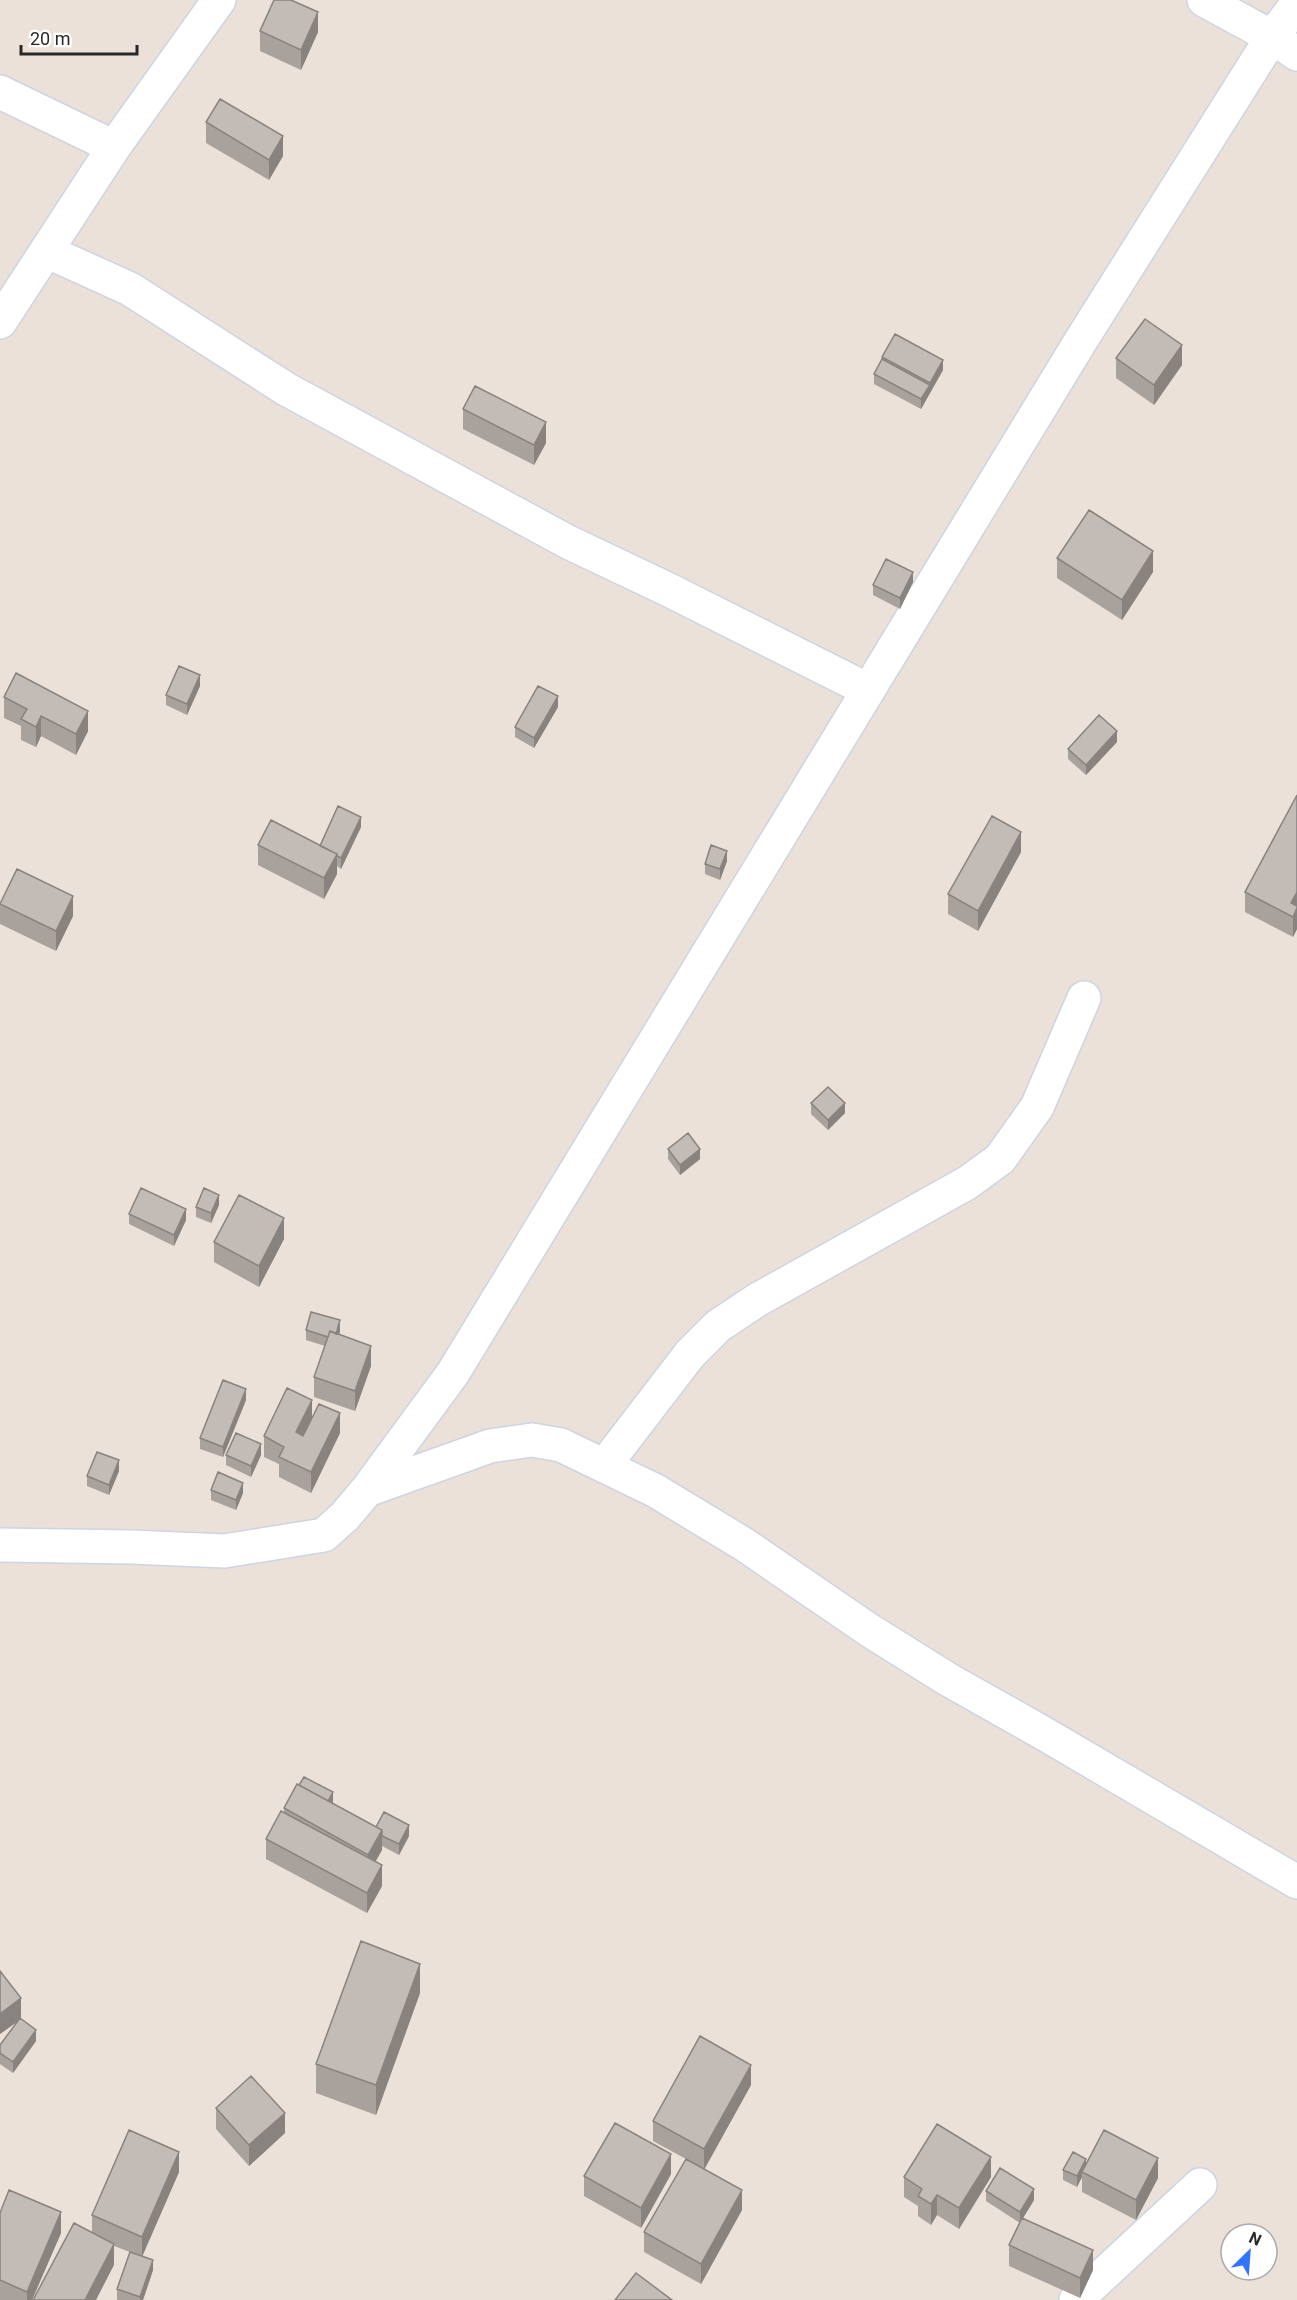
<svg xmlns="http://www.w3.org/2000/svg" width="1297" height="2300" font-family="Roboto,sans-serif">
  <rect width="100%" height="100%" fill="#ece1d8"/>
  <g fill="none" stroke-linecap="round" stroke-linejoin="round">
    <defs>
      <path id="minor" d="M1204,0L1272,37L1297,54
        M0,92L114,147
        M46,251L130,289L286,389L568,542L669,590L868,690
        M0,322L114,147L219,0
        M604,1466L690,1354L718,1326L757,1300L967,1183L1000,1159L1037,1107L1084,998
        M367,1490L490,1446L532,1440L561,1445L656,1491L745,1545L869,1630L949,1680L1043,1733L1297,1882
        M0,1545L132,1547L224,1551L324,1535L345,1516L367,1490L453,1373L1080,342L1272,37L1297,4
        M1076,2300L1200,2185"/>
    </defs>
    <!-- minor casing -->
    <use href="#minor" stroke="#cdd4e3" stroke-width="36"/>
    <!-- minor -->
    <use href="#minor" stroke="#fff" stroke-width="33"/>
  </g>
  <!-- wall -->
  <path fill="#a8a19c" d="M260,31L318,32L301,70L260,51Z
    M206,122L283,156L269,180L206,143Z
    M882,357L943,370L921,409L874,384V374L882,360Z
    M1116,358L1182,365L1154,405L1116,378Z
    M463,409L546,443L534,465L463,429Z
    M1057,558L1153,572L1122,620L1057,578Z
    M913,582L900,609L873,595V585Z
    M200,686L187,715L166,705V695Z
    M4,697L88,731L76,755L41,736L36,747L21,740V726L4,718Z
    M558,707L534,748L515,737V727Z
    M1117,742L1086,775L1068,759V749Z
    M1297,795V929L1293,937L1245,912V892Z
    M361,827L341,869L337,866V874L324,899L258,865V845L320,846Z
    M1021,852L978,931L948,914V894Z
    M727,861L720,880L705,874V864Z
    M0,904L73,916L56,951L0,924Z
    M811,1103L845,1113L828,1130L811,1114Z
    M668,1149L700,1159L680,1175L668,1159Z
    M219,1205L211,1223L196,1217V1207Z
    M129,1214L186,1220L174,1246L129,1224Z
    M284,1239L259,1287L214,1262V1242Z
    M306,1330L340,1331L339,1335L371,1366L355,1411L314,1397V1377L325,1346L306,1340Z
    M246,1400L223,1457L200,1449V1438Z
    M312,1419L340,1433L311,1493L279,1477V1464L264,1457V1436Z
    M226,1455H261L251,1477L226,1465Z
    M119,1471L109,1495L87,1486V1476Z
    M211,1490L243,1493L236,1510L211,1500Z
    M333,1802L332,1803L376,1827L409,1836L399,1855L382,1846V1850L375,1862L382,1886L367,1913L266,1859V1839L284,1812V1808Z
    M0,1971L21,2019L36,2041L13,2073L0,2064V2045L18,2021L0,2034Z
    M420,1993L376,2115L316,2093V2064Z
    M751,2085L704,2169L742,2210L701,2284L644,2252V2232L686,2159L653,2141V2121Z
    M216,2108L285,2133L249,2166L216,2129Z
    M1086,2164L1158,2178L1136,2220L1082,2192V2177L1077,2187L1063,2180V2170Z
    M179,2172L142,2256L153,2270L143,2300H117V2289L130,2252L114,2246V2265L92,2232V2215Z
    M671,2174L641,2228L584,2196V2176Z
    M904,2177H991L959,2229L937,2215L931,2225L918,2216V2206L904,2197Z
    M986,2191L1034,2200L1023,2218L1093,2270L1080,2298L1009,2266V2245L1020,2223L986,2201Z
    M0,2213L61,2233L32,2300H0Z"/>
  <!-- shaded-wall -->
  <path fill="#88837f" d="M318,12V32L301,70V50Z
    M283,136V156L269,180V160Z
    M1182,345V365L1154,405V385Z
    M943,360V370L921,409V399Z
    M546,422V443L534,465V445Z
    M1153,551V572L1122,620V600Z
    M913,572V582L900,609V598Z
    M200,675V686L187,715V704Z
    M558,696V707L534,748V738Z
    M88,711V731L76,755V734Z
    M41,716V736L36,747V727Z
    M1117,731V742L1086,775V765Z
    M361,817V827L341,869V858Z
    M1021,832V852L978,931V911Z
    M727,851V861L720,880V869Z
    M337,854V874L324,899V878Z
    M1297,892V929L1293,937V917L1291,903Z
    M73,896V916L56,951V931Z
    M845,1103V1113L828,1130V1120Z
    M700,1149V1159L680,1175V1165Z
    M219,1195V1205L211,1223V1213Z
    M186,1209V1220L174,1246V1235Z
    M284,1218V1239L259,1287V1266Z
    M340,1320V1331L335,1349V1339Z
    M371,1346V1366L355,1411V1391Z
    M246,1389V1400L223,1457V1447Z
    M312,1400V1420L296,1452V1432Z
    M340,1413V1433L311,1493V1472Z
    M261,1444V1455L251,1477V1466Z
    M119,1460V1471L109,1495V1485Z
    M243,1483V1493L236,1510V1500Z
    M333,1792V1802L326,1816V1806Z
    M409,1825V1836L399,1855V1844Z
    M382,1830V1850L368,1875V1855Z
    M382,1865V1886L367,1913V1893Z
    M420,1964V1993L376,2115V2085Z
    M21,1998V2019L0,2034V2014Z
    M36,2030V2041L13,2073V2062Z
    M751,2065V2085L704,2170V2149Z
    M285,2113V2133L249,2166V2145Z
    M179,2152V2172L142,2257V2237Z
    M671,2154V2174L641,2228V2208Z
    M991,2157V2177L959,2229V2208Z
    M1158,2158V2178L1136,2220V2200Z
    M1086,2159V2170L1082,2172V2177L1077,2187V2176Z
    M1034,2189V2200L1020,2223V2212Z
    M742,2190V2210L701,2284V2264Z
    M937,2195V2215L931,2225V2204Z
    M61,2212V2233L32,2300H27V2292Z
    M114,2244V2265L96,2300H85Z
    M1093,2250V2270L1080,2298V2278Z
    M153,2260V2270L143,2300H140V2297Z"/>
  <!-- building -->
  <path fill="#c3bbb5" stroke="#88837f" stroke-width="1.5" d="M274,0H291L318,12L301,50L260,31Z
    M220,99L283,136L269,160L206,122Z
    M1145,319L1182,345L1154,385L1116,358Z
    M895,334L943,360L930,383L882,357Z
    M882,359L930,385L921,399L874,374Z
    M475,386L546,422L534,445L463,409Z
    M1089,510L1153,551L1122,600L1057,558Z
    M886,559L913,572L900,598L873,585Z
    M179,666L200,675L187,704L166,695Z
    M16,673L88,711L76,734L41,716L36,727L21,719L27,709L4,697Z
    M538,686L558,696L534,738L515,727Z
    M1099,715L1117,731L1086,765L1068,749Z
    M1297,795V892L1291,903L1297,906V908L1293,917L1245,892Z
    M338,806L361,817L341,858L337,856V854L320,846Z
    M992,816L1021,832L978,911L948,894Z
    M271,820L337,854L324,878L258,845Z
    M711,845L727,851L720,869L705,864Z
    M17,869L73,896L56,931L0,904Z
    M828,1087L845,1103L828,1120L811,1103Z
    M688,1133L700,1149L680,1165L668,1149Z
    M141,1188L186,1209L174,1235L129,1214Z
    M204,1188L219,1195L211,1213L196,1207Z
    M239,1195L284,1218L259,1266L214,1242Z
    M311,1312L340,1320L336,1334L330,1331L328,1337L306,1330Z
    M330,1331L371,1346L355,1391L314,1377Z
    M223,1380L246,1389L223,1447L200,1438Z
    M287,1388L312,1400L296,1432L303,1436L319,1404L340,1413L311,1472L279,1457L284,1447L264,1436Z
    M236,1433L261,1444L251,1466L226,1455Z
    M97,1452L119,1460L109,1485L87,1476Z
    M218,1472L243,1483L236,1500L211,1490Z
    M304,1777L333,1792L328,1801L299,1785Z
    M297,1784L382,1830L368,1855L284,1808Z
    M281,1811L382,1865L367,1893L266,1839Z
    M384,1812L409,1825L399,1844L382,1836V1830L376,1827Z
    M361,1941L420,1964L376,2085L316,2064Z
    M0,1971L21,1998L0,2014Z
    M20,2018L36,2030L13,2062L0,2053V2045Z
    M700,2036L751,2065L704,2149L653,2121Z
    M251,2076L285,2113L249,2145L216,2108Z
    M615,2123L671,2154L641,2208L584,2176Z
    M937,2124L991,2157L959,2208L937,2195L931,2204L918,2196L922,2189L904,2177Z
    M129,2130L179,2152L142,2237L92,2215Z
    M1104,2130L1158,2158L1136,2200L1082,2172Z
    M1073,2152L1086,2159L1077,2176L1063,2170Z
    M686,2159L742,2190L701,2264L644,2232Z
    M1000,2168L1034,2189L1020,2212L986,2191Z
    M9,2190L61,2212L27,2292L0,2280V2213Z
    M1022,2218L1093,2250L1080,2278L1009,2245Z
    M74,2223L114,2244L85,2300H33Z
    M130,2252L153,2260L140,2297L117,2289Z
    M636,2273L672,2300H615Z"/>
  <!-- north arrow -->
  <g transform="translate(1249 2252) rotate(25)"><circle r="28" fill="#ffffff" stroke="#a9a9a9" stroke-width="1.5"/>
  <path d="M0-4.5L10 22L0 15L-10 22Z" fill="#3274ff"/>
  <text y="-9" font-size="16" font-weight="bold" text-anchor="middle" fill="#282828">N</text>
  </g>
  <!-- scale -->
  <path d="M21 45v9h116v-9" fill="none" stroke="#282828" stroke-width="3"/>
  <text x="30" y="45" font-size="18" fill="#282828" stroke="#ffffff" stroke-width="4.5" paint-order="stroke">20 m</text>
</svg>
